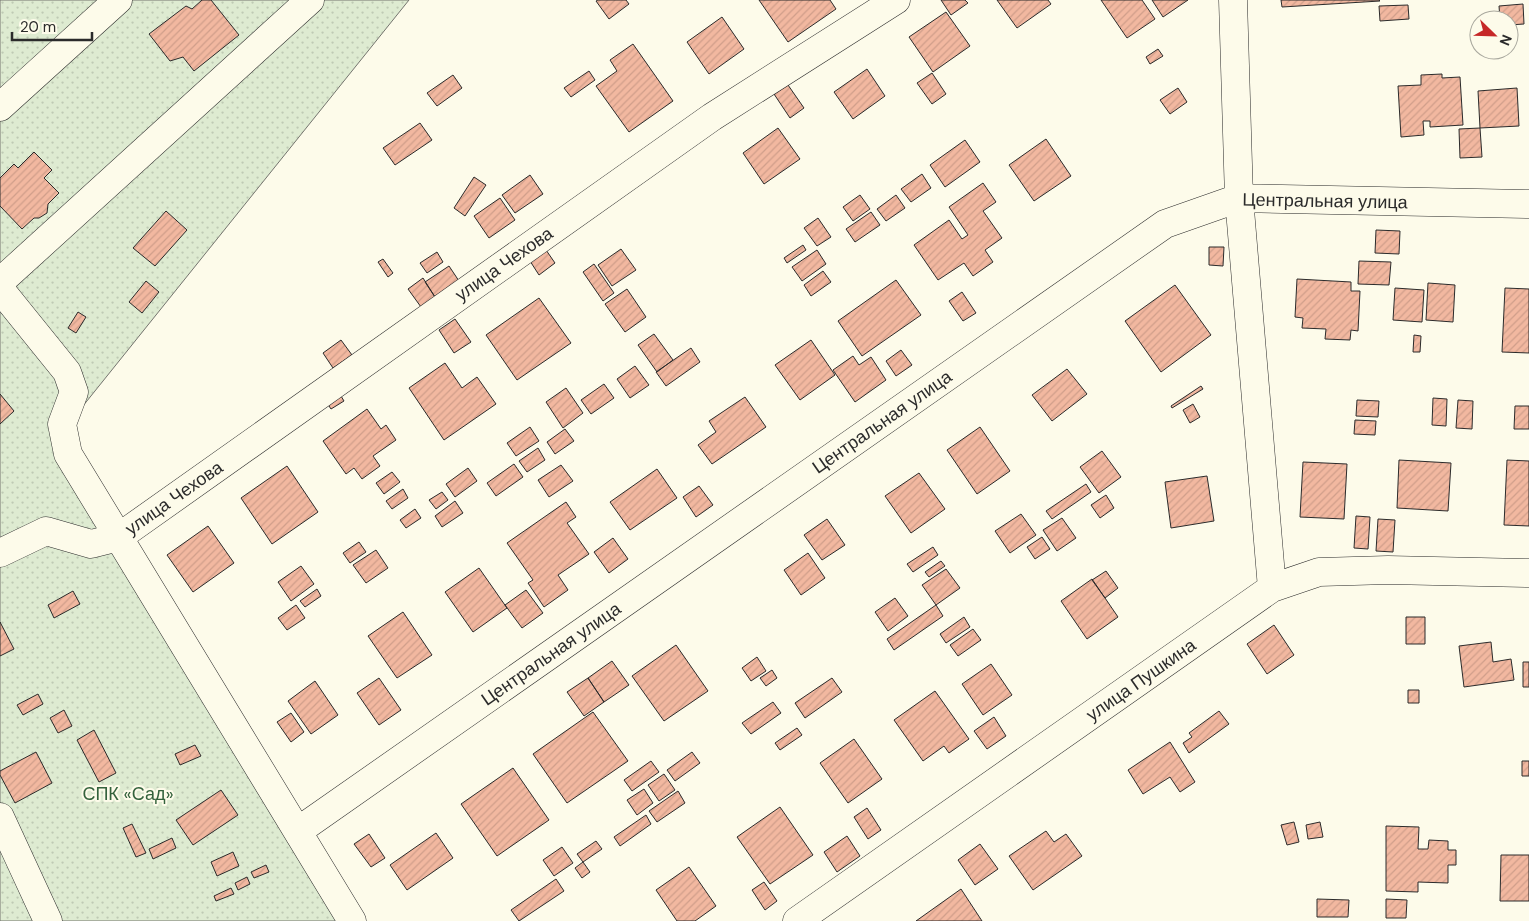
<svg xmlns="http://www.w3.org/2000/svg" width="1529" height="921" font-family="'DM Sans',sans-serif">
  <defs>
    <pattern id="garden-dots" width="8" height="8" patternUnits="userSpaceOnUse" patternTransform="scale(1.25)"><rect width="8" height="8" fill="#deebd1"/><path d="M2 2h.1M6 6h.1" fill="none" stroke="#bfcab4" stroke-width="1.8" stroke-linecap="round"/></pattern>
    <pattern id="building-hatch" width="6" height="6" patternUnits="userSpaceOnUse" patternTransform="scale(1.25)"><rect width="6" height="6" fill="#f2b8a0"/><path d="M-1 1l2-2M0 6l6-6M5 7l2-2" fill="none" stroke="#d09e8a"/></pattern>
  </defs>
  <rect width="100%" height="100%" fill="#fdfbea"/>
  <!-- garden -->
  <path fill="url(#garden-dots)" stroke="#74746e" d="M0,0H409L54,442L359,921H0Z"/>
  <!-- building -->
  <path fill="url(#building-hatch)" stroke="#2b2b2b" d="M202,0H211L239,35L194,71L183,57L170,61L149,34L186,6L192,9Z
    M598,0H626L629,4L609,19L596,1Z
    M759,0H830L836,9L788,42Z
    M941,0H965L968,3L951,15Z
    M997,0H1048L1051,4L1017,28Z
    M1101,0H1142L1155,19L1127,38Z
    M1152,0H1188L1163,17Z
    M1281,0H1379L1380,1L1282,7Z
    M1523,4L1524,24L1509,25V20H1500L1499,6Z
    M1408,5L1409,19L1380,21L1379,6Z
    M946,12L970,46L933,72L909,37Z
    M722,17L744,49L709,74L687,42Z
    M633,44L673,101L629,132L596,86L617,71L610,60Z
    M1158,49L1163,56L1150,64L1146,57Z
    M867,69L885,96L853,119L834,92Z
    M589,71L595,80L571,97L564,88Z
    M932,73L946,94L932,104L917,83Z
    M1442,74V78L1460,77L1463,125L1430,127V121H1423L1424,135L1401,137L1398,86L1421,85V75Z
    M453,75L462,88L437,106L427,93Z
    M788,85L804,108L790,118L774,94Z
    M1178,88L1187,102L1170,114L1160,100Z
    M1517,88L1519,126L1480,128L1478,91Z
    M420,123L432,140L395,165L383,148Z
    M778,128L800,159L764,184L743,153Z
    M1480,128L1482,157L1460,158L1459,129Z
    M1046,139L1071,176L1034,201L1009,165Z
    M965,140L980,162L945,187L930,165Z
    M34,152L52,170L44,178L59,193L48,204L47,213L39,218H34L22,229L0,206V178L14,164L18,168Z
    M922,174L931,188L911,202L901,189Z
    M530,175L543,194L515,213L502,195Z
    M474,177L486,185L465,216L454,208Z
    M983,183L996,202L983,211L1002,238L985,250L993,262L973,276L964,263L938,280L914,245L949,220L962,239L968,235L949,207Z
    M860,195L870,209L853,221L843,207Z
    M896,195L905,208L886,221L877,209Z
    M500,198L515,220L489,238L474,216Z
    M166,211L187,230L155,266L133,248Z
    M871,212L880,225L855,242L846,229Z
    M818,218L831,237L817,246L804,228Z
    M1376,230L1400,231L1399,254L1375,253Z
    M803,245L806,250L787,263L784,258Z
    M1209,247H1224L1223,266L1209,265Z
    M621,249L636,270L612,286L598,265Z
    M546,250L555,263L539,275L530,261Z
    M817,250L826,264L802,281L792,267Z
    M437,252L443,262L427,273L420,263Z
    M383,259L393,273L388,277L378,262Z
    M1359,261L1391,262L1389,285L1358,284Z
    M594,264L614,293L603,301L583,272Z
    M449,266L459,281L435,297L425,282Z
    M823,271L831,282L811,296L804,285Z
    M423,278L435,297L421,307L408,289Z
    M1297,279L1351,282V291H1360L1358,331L1351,330L1350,340L1325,339L1326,329L1302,328L1303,318L1295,317Z
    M896,280L921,315L862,356L838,321Z
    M146,281L159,292L142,313L129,302Z
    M1428,283L1455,285L1453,322L1426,320Z
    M1175,285L1211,335L1161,372L1125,321Z
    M1395,288L1424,290L1422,322L1393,320Z
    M1505,288L1529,289V353L1502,352Z
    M627,289L646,317L625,332L605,304Z
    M962,292L976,313L963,321L949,301Z
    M539,298L571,343L517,380L486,335Z
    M78,312L86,317L76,333L68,328Z
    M455,319L471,342L454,353L439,330Z
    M654,334L673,360L657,372L638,345Z
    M1414,335L1421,336L1420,352H1413Z
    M341,340L352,355L333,368L323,353Z
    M811,340L835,375L800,400L775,365Z
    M691,348L700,362L666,386L656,372Z
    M901,350L912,365L896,376L886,361Z
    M853,356L859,365L871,357L886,380L855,402L833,370Z
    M445,363L462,388L477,377L496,404L444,440L409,388Z
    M635,366L649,385L630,398L617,379Z
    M1067,369L1087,394L1052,421L1032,395Z
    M604,384L614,398L591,414L581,400Z
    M1201,386L1203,389L1172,408L1171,406Z
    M566,388L583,413L563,428L546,402Z
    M338,391L344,401L331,409L325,400Z
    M0,394L14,411L0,424Z
    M745,397L766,427L712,464L698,445L716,432L709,421Z
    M1433,398L1447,399L1446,426L1432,425Z
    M1357,400L1379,401L1378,417L1356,416Z
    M1458,400L1473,401L1472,429L1456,428Z
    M1193,404L1200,417L1190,423L1183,410Z
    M1515,406H1529V429H1514Z
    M367,409L381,429L386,425L396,440L373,456L380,466L362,479L354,468L346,474L323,441Z
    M1355,420L1376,421L1375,435L1354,434Z
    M530,427L539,441L516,456L507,443Z
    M980,427L1010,471L977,494L947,450Z
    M565,429L574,441L555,454L547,442Z
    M538,448L545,460L527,472L519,461Z
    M1102,451L1121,477L1099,493L1080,467Z
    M1399,460L1451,463L1448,511L1397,508Z
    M1507,460L1529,461V526L1504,525Z
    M1303,462L1347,464L1344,519L1300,517Z
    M514,464L523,477L496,496L487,483Z
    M561,465L573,481L549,497L538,480Z
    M287,466L318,512L272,544L241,498Z
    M468,468L477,481L455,497L446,484Z
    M657,469L677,498L630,530L610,502Z
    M392,472L400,482L384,494L376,483Z
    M919,473L945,509L911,533L885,496Z
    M1207,476L1214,521L1171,528L1165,482Z
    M1086,484L1091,492L1052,519L1046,511Z
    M699,486L713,505L696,517L683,497Z
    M403,489L408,498L392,509L386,501Z
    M442,492L448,500L436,509L429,500Z
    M1106,495L1114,508L1100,518L1091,505Z
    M455,501L463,513L442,527L435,516Z
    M566,502L576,517L567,523L589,554L558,575L568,590L544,607L528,583L533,580L507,543Z
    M415,509L421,518L406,528L400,520Z
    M1021,514L1036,535L1010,553L995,531Z
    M1356,516L1370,517L1368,549L1354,548Z
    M1062,518L1076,538L1057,551L1043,530Z
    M827,519L845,545L822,560L804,535Z
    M1378,519L1395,520L1393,552L1376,551Z
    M208,526L234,563L193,592L167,555Z
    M1042,537L1050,549L1035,559L1027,547Z
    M613,538L628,559L609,573L594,552Z
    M359,542L366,552L350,563L343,553Z
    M933,547L938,555L913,572L907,564Z
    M376,550L388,568L366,583L353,565Z
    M808,553L825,578L801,595L784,570Z
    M941,561L945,566L929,577L925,572Z
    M301,566L314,584L291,601L278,582Z
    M479,568L507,608L473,632L445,592Z
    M946,569L960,588L936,605L922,585Z
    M1106,571L1118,588L1105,598L1092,580Z
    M1092,579L1118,617L1087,639L1061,601Z
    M317,589L321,596L305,607L300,601Z
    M526,590L543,613L522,628L505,605Z
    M73,591L80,604L54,618L48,605Z
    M895,598L908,616L888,631L875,612Z
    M296,605L305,618L287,630L278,618Z
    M936,605L943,616L894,650L887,639Z
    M403,612L432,655L397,678L368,636Z
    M964,617L970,627L946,643L940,634Z
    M1406,617H1425V644H1406Z
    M0,622L14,649L0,656Z
    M1274,625L1294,655L1267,674L1247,644Z
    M973,629L981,640L958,656L950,645Z
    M1491,642L1493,662L1511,659L1514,680L1464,687L1459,646Z
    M676,645L708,691L664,721L632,676Z
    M757,657L766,671L751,681L742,668Z
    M612,661L629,685L604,702L588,678Z
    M1523,662H1529V687H1523Z
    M991,664L1012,695L983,715L962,684Z
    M772,670L777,678L766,686L760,678Z
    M379,678L401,710L379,725L357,693Z
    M588,678L604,702L584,716L567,692Z
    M832,678L842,692L805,718L795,703Z
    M315,681L338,715L311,734L288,701Z
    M1408,690H1419V703H1408Z
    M935,691L969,739L949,753L944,746L923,761L894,720Z
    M38,694L43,704L23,715L17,705Z
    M773,702L781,713L751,734L742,723Z
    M64,710L72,726L58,733L50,718Z
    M1219,711L1229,724L1189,753L1183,743L1192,737L1189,733Z
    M593,712L628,761L567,803L533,754Z
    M291,713L304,732L291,742L277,722Z
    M994,717L1006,736L987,749L974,731Z
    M797,728L802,735L780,750L775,743Z
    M94,730L116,773L99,782L77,740Z
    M854,739L882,779L848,803L820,763Z
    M1170,742L1195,782L1180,792L1170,777L1143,794L1128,770Z
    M195,745L201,756L180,765L175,754Z
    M36,752L52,783L15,803L0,775V771Z
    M692,752L700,763L675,781L667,770Z
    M651,761L659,772L632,791L624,780Z
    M1522,761H1529V776H1522Z
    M513,768L549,820L497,856L461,804Z
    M664,774L675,790L659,801L648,785Z
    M644,789L653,803L637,815L627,800Z
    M221,790L238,815L193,845L176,820Z
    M678,791L685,803L657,822L649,811Z
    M780,807L813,855L770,884L737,837Z
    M867,808L881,830L868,839L854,817Z
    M646,815L651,824L620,846L614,837Z
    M1294,822L1299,842L1287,845L1281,825Z
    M1320,822L1323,837L1308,839L1306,825Z
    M132,824L146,853L136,857L123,828Z
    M1386,826L1419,827L1418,849H1428L1429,840L1448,841V850H1456V865H1448V883L1418,882V892L1386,891Z
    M1046,831L1054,842L1066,834L1082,856L1033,890L1009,856Z
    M436,833L453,858L407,890L390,865Z
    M369,834L385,858L371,867L354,844Z
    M847,836L860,856L837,872L824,852Z
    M172,838L176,848L153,859L149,849Z
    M596,841L602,849L583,862L577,854Z
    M980,844L998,869L975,885L958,860Z
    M562,847L573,863L554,876L543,860Z
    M233,852L239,866L217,876L211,862Z
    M1501,855H1529V901H1500Z
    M583,862L590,872L582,878L575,868Z
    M266,865L269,872L254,878L251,872Z
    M689,867L716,906L695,921H677L656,890Z
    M247,877L250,884L238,890L235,883Z
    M556,879L564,891L519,921L511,910Z
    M764,882L777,901L765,910L752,890Z
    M231,888L234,894L216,901L214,896Z
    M961,889L982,921H916Z
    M1317,899L1349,900L1348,917H1317Z
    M1386,899L1407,900L1406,918H1386Z"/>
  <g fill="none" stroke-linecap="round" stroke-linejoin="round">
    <defs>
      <path id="minor" d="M1233,0L1239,198L1272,588
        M0,107L118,0
        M0,282L310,0
        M0,289L67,372L74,392L62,424L68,454L352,921
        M0,553L46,531L91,544L119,537L712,117L896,0
        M0,817L48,921
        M298,831L1165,224L1239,198L1529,204
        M797,921L1272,588L1319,572L1388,570L1529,573"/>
    </defs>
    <!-- minor casing -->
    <use href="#minor" stroke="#2b2b2b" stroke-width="29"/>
    <!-- minor -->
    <use href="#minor" stroke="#fdfbea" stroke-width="28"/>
  </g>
  <g text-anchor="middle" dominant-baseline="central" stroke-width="4" stroke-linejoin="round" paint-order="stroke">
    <!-- street labels -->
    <g font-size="18" fill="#2b2b2b" stroke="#fdfbea">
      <text transform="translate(1325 201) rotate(1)">Центральная улица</text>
      <text transform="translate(504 264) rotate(-35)">улица Чехова</text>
      <text transform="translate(882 422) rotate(-35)">Центральная улица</text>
      <text transform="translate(174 498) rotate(-35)">улица Чехова</text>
      <text transform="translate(551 654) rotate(-35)">Центральная улица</text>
      <text transform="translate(1141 680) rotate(-35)">улица Пушкина</text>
    </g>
    <!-- park labels -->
    <g font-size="18" fill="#34623c" stroke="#fdfbea">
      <text x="128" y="794">СПК «Сад»</text>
    </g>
  </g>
  <!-- north arrow -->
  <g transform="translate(1494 35) rotate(113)"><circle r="24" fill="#fdfbea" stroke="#a9a89e"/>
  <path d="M0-4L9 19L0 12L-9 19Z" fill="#c62828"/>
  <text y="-8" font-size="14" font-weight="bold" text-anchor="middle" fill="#2b2b2b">N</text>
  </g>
  <!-- scale -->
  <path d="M12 32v8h80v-8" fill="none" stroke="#2b2b2b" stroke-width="2.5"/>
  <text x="20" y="32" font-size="15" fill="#2b2b2b" stroke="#fdfbea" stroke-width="4" paint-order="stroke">20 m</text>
</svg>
